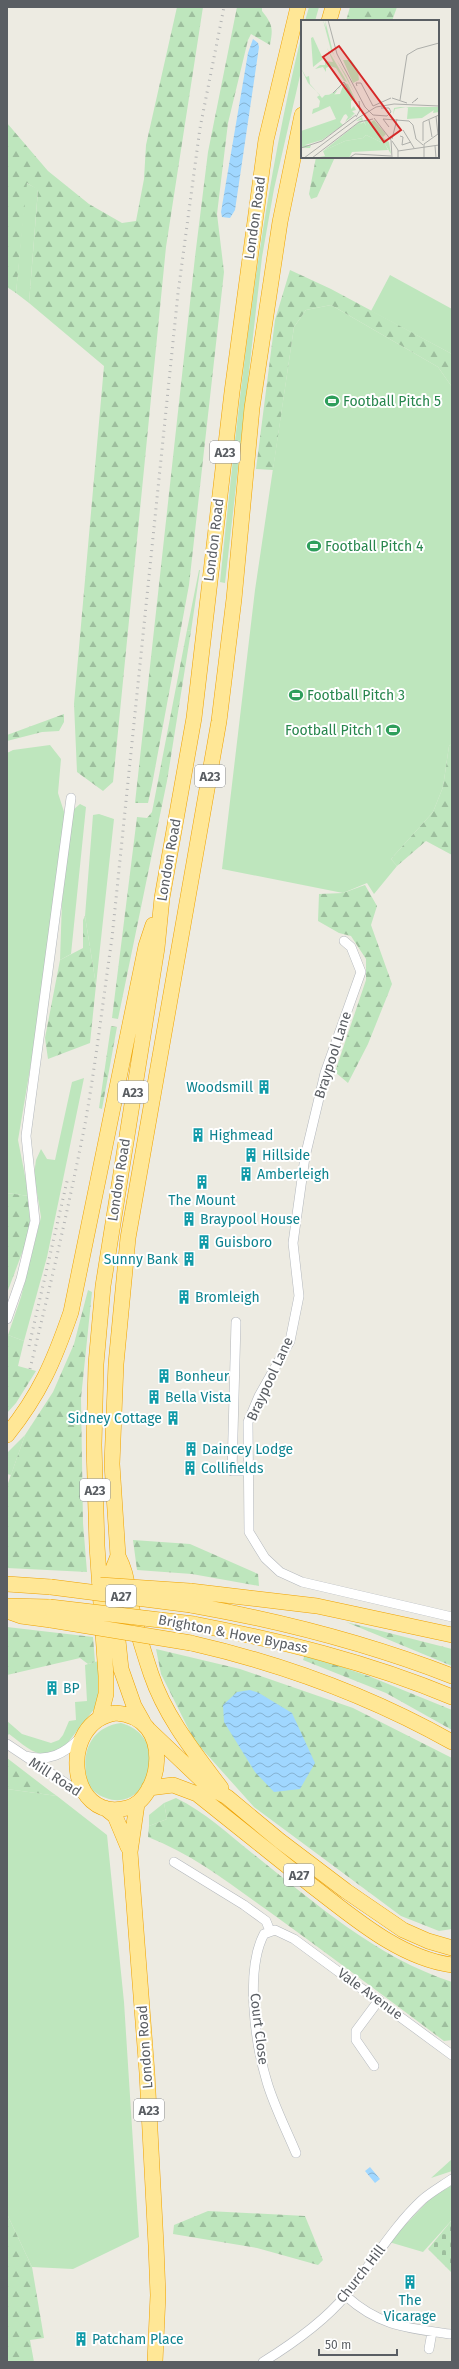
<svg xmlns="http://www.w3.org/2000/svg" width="459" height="2369" font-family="'Fira Sans',sans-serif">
  <defs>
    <pattern id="forest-firs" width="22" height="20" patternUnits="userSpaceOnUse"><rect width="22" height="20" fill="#bee6bd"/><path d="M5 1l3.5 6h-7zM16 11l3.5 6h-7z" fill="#9dbe9d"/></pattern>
    <pattern id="cemetery-stones" width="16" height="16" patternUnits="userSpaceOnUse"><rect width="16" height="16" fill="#bee6bd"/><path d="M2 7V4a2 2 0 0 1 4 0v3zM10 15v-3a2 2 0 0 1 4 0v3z" fill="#9dbe9d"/></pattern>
    <pattern id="water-waves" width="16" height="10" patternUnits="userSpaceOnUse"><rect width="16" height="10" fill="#a0d7ff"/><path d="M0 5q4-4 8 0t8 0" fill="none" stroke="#85b2d2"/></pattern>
  </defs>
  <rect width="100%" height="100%" fill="#edebe2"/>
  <!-- green -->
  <path fill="#bee6bd" d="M309,7H319L315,21H305Z
    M302,33V67L274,189L262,257L225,583L220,582C239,397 258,214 302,33Z
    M26,183L38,189L29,303L16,293Z
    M390,275L452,309V354L371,311Z
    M331,305L438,367L452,387V744L449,746L443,787L433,812L391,859L397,866L374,894L367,883L343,893L222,869L255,590L294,327L306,310Z
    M199,570H200L191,631L187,630Z
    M50,745L61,759L58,793L65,815L34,1045L18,1140L29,1196L7,1193V753L13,750Z
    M80,804L86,807L71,954L60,960L62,901L73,810Z
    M99,814L114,819L96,985L85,916L93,815Z
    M84,1078L47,1257L24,1341L8,1335L21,1297L41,1217L34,1174L36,1160L41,1149L47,1159L55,1160L72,1082Z
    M25,1435L11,1475L7,1474V1453Z
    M98,1661L99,1696L95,1708L66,1745C42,1765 28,1748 9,1734L7,1736V1721L22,1734L51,1743L59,1740L63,1735L69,1721L76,1720L75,1702L87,1701L85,1665Z
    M121,1723C173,1737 149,1814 106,1798C97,1795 89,1789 87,1779C81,1752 91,1727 121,1723Z
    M7,1789L57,1796L107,1835L124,2002L139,2237L73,2269L32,2267L7,2214Z
    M164,1803L167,1819L149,1826V1815Z
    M452,2159V2171L431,2178Z
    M452,2185V2220L423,2252L389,2242L430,2199Z"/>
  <!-- forest -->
  <path fill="url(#forest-firs)" d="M177,7H203L166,247L113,782L103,791L77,772L74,704L104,366L29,303L38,190L27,183L16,293L7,287V123L48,171L89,204L122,223L136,221L144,179L146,145Z
    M237,7H262V11C273,25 273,28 270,45L251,34L248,40L228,123L217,214L224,272L189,585L152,785L148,803H135L195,257L208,152Z
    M350,7H397L392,21H346Z
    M316,157H335L317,197L311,199L309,194Z
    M290,270L331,289L452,354V387L438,367L331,305L306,310L294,327L273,470L256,469L275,320Z
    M187,630L191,631L167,781L118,1019L112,1018L137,817L147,818L152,812Z
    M64,714V722L59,731L42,732L7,741V735Z
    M452,744V855L426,841L397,866L391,859L433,812L443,787L449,746Z
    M365,885L377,906L371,925L392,984L368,1044L348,1083L335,1072L366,980V959L351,936L339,933L318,921L319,894L343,893Z
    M85,916L96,985L90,1043L48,1059L45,1038L60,960L83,948V920Z
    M111,1026L117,1027L102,1109L99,1108Z
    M7,1193L29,1196L30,1222L25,1245L7,1293Z
    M88,1290L92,1292L81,1398L83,1523L87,1572L7,1568V1486L25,1435L53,1392L74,1344Z
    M8,1335L24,1341L18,1366L36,1371L16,1403L7,1413Z
    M133,1540L190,1544L258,1574L259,1586L192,1574L137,1570Z
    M346,1622L452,1649V1666Z
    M7,1627L93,1637L95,1662L88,1664L80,1658L7,1675Z
    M156,1649L240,1669L353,1708L452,1758V1929L439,1931L401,1916L254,1807L194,1740L161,1674Z
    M305,1654L371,1677L452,1710V1730L386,1693L303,1660Z
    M7,1758L50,1791L57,1796L7,1789Z
    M176,1798C205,1812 227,1833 252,1853C314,1902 375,1957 452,1982V2040L444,2041L436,2035C380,1993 324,1951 267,1910C229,1883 192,1854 148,1837L149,1826L167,1819L164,1803Z
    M208,2211L305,2216L323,2260L318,2265L257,2248L173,2234L174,2225Z
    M7,2214L32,2267L44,2338L30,2340L34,2362H7Z"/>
  <!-- cemetery -->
  <path fill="url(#cemetery-stones)" d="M452,2220V2273L428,2249Z"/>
  <!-- water -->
  <path fill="url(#water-waves)" d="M253,39L258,43L259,47L235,210L230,218L222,217L221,212L248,53Z
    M250,1690L259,1693L292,1713L315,1763L300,1789L274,1792L255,1772L224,1722L223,1705L237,1692Z
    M370,2167L380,2179L375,2183L365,2171Z"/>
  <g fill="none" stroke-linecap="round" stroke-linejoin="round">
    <defs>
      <path id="minor" d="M344,941L351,947L361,972L325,1073L305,1157L293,1243L299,1296L290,1341L259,1396L248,1422L249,1532L265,1558L280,1572L302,1582L452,1617
        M7,1319L21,1279L35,1221L26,1136L71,798
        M236,1322L232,1471H248
        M7,1744L85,1796
        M26,1756C49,1762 64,1754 80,1738
        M174,1862L244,1905L266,1921L270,1931
        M374,2066L356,2040V2031L379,2000
        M296,2153C286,2129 274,2106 267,2082C255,2043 245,1970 264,1934L275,1930L294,1939L452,2055
        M346,2296C379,2326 407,2328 450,2334
        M429,2349L432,2332
        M263,2362C292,2344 324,2322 346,2295C372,2264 392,2228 422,2200C431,2192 442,2186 452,2179"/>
      <path id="trunk" d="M329,21L333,7
        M7,1435C40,1394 54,1361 71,1312L146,946L153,925
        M118,1556C127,1574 126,1582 130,1600C135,1625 143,1650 151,1674C165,1716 194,1752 221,1788
        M7,1584L51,1587
        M190,1591L317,1606L452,1635
        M191,1605C281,1621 367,1643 452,1676
        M9,1606L50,1607
        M7,1611L21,1616L51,1620
        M194,1624C282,1641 368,1662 452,1697
        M191,1643C283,1664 370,1696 452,1742
        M116,1713C175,1717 162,1799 127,1808C67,1824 58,1721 116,1713Z
        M100,1717L106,1694V1676L97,1546L94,1445L96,1364L103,1286L157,948L162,898L194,718L232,392L266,140L298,7
        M143,1722L134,1706L121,1669L111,1574L118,1556L112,1464L116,1364L128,1238L219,721L234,599L252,408L280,222L302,115
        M149,1730L209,1787L227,1797L280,1841L346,1891L403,1930L428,1941L452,1948
        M149,1788L173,1785L197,1794C235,1824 273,1855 311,1885C352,1916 399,1958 452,1965
        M137,1804L130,1852L147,2073L156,2245L158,2295L155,2362
        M105,1808L115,1816L128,1847"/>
    </defs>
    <!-- minor casing -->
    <use href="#minor" stroke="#b4b8bd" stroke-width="10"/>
    <!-- trunk casing -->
    <use href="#trunk" stroke="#efa200" stroke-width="16"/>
    <!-- minor -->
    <use href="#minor" stroke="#fff" stroke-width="9"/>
    <!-- trunk -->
    <use href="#trunk" stroke="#ffe796" stroke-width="15"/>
    <!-- rail -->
    <path stroke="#b3b4b4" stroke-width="3" stroke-dasharray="1 5" stroke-linecap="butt" d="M29,1346L68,1177
      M30,1369C50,1287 69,1206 85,1124C96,1062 103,1000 112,938L178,293L200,128L224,7"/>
    <defs>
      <path id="trunk-bridge" d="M100,1585L190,1591
        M51,1587L191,1605
        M50,1607L194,1624
        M51,1620L191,1643"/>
    </defs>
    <!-- trunk-bridge casing -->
    <use href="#trunk-bridge" stroke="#efa200" stroke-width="16" stroke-linecap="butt"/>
    <!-- trunk-bridge -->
    <use href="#trunk-bridge" stroke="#ffe796" stroke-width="15"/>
  </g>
  <!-- icons -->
  <defs>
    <symbol id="stadium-bare" viewBox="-9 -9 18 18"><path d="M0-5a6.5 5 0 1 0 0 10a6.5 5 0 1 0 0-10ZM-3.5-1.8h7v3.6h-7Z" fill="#2e9e5b" stroke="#fff" stroke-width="2.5" paint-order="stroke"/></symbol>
    <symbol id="building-bare" viewBox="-9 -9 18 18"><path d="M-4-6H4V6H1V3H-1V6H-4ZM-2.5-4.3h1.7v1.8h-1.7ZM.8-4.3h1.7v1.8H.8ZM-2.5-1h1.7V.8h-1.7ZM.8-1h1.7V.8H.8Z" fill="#0f9aa8" stroke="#fff" stroke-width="2.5" paint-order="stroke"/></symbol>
  </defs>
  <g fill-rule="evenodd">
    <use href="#stadium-bare" x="322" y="391" width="20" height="20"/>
    <use href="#stadium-bare" x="304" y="536" width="20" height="20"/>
    <use href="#stadium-bare" x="286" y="685" width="20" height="20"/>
    <use href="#stadium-bare" x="383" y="720" width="20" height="20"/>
    <use href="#building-bare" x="254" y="1077" width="20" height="20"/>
    <use href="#building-bare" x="188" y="1125" width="20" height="20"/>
    <use href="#building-bare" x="241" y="1145" width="20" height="20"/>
    <use href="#building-bare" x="236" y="1164" width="20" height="20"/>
    <use href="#building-bare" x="192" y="1172" width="20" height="20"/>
    <use href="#building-bare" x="179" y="1209" width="20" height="20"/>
    <use href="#building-bare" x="194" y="1232" width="20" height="20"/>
    <use href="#building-bare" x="179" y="1249" width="20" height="20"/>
    <use href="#building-bare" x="174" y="1287" width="20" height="20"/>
    <use href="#building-bare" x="154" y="1366" width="20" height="20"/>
    <use href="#building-bare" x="144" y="1387" width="20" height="20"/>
    <use href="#building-bare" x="163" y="1408" width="20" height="20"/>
    <use href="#building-bare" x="181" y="1439" width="20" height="20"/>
    <use href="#building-bare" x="180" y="1458" width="20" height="20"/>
    <use href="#building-bare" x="42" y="1678" width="20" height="20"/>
    <use href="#building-bare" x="400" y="2272" width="20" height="20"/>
    <use href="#building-bare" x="71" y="2329" width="20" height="20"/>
  </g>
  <g text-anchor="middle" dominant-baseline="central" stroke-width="4" stroke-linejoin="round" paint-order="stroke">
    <!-- shield labels -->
    <g fill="#fff" stroke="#8c8e92" stroke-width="1">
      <rect x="210" y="441" width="30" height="22" rx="3"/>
      <rect x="195" y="765" width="30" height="22" rx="3"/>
      <rect x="118" y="1081" width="30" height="22" rx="3"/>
      <rect x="80" y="1479" width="30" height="22" rx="3"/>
      <rect x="106" y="1585" width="30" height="22" rx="3"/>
      <rect x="284" y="1864" width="30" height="22" rx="3"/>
      <rect x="134" y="2099" width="30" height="22" rx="3"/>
    </g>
    <g font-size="13" font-weight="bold" fill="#5a5e63">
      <text x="225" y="452">A23</text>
      <text x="210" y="776">A23</text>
      <text x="133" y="1092">A23</text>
      <text x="95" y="1490">A23</text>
      <text x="121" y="1596">A27</text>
      <text x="299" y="1875">A27</text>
      <text x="149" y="2110">A23</text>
    </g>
    <!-- street labels -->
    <g font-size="14" fill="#5a5e63" stroke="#fff">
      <text transform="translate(255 218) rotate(-82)">London Road</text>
      <text transform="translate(214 540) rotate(-83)">London Road</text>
      <text transform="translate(169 860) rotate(-80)">London Road</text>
      <text transform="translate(333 1055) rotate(-72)">Braypool Lane</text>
      <text transform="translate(119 1180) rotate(-81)">London Road</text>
      <text transform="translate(270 1379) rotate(-65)">Braypool Lane</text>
      <text transform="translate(233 1634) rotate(11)">Brighton &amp; Hove Bypass</text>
      <text transform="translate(55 1777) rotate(33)">Mill Road</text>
      <text transform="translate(370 1994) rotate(36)">Vale Avenue</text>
      <text transform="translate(259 2029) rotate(83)">Court Close</text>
      <text transform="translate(145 2047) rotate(-94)">London Road</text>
      <text transform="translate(361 2274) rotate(-52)">Church Hill</text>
    </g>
    <!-- leisure labels -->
    <g font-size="14" fill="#27864d" stroke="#fff" text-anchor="start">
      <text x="343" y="401">Football Pitch 5</text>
      <text x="325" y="546">Football Pitch 4</text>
      <text x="307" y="695">Football Pitch 3</text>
      <text x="382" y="730" text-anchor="end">Football Pitch 1</text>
    </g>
    <!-- culture labels -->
    <g font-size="14" fill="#0d838f" stroke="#fff" text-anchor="start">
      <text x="253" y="1087" text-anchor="end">Woodsmill</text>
      <text x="209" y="1135">Highmead</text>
      <text x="262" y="1155">Hillside</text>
      <text x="257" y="1174">Amberleigh</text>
      <text x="202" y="1200" text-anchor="middle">The Mount</text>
      <text x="200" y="1219">Braypool House</text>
      <text x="215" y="1242">Guisboro</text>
      <text x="178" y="1259" text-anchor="end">Sunny Bank</text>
      <text x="195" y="1297">Bromleigh</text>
      <text x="175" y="1376">Bonheur</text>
      <text x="165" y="1397">Bella Vista</text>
      <text x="162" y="1418" text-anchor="end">Sidney Cottage</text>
      <text x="202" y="1449">Daincey Lodge</text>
      <text x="201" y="1468">Collifields</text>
      <text x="63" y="1688">BP</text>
      <text x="410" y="2300" text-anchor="middle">The<tspan x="410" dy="16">Vicarage</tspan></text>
      <text x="92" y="2339">Patcham Place</text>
    </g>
  </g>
  <!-- overview -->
  <g transform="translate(301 20)">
    <rect width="138" height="138" fill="#edebe2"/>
    <path d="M42,40H50L57,50L58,60L52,63ZM0,48L5,57L8,56L9,64L21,78L24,75L39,74L43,63L47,64L57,85L54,79L50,81V89L53,86L55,90L51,91L54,94L49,96L53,95L44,102L47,97L45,94L43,95L39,102L42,105L21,120L4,125H10L9,128H0V111L35,99L29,86L11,94L12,89L18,87L19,81L16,77L19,75L7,63ZM107,88L133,89V90L121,98L106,99ZM73,100L85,114L82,117L65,105ZM65,115L84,124L87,130L51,132L48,138H13L24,136L22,131L44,121L62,118Z" fill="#bee6bd"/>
    <path d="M22,0L25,8L24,0L33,36L45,55L54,74L30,30ZM12,17L22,39L12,47L10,18ZM26,28L46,62L43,61L33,75H28L38,69L43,61L35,48L29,46L25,48V52L22,47L14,49L19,45H24V41L32,42ZM99,87H138V92L132,93L133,89L114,90L105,87L94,89L92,95L93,88ZM61,97L62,101L59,104L63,102L65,106L63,100H70L66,105L88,122L90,134L84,124L65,115L62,118L44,121L22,131L61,100L55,101Z" fill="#bee6bd"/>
    <path fill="none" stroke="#aeafab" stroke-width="1" d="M27,0L36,34L64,87L72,95L86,96L90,92M56,66L55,63H60L72,86L90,78M32,73L43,62L57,87M91,78L106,83M99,80L106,35L116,29L138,23M111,83L117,78L114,81M80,88H88L90,92M135,96L137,115M55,97L59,90L58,81M73,98L90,120L91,138M128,100L131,117M88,107L82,99L108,101L112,105L115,119L122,125M102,110L113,128M99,116L102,117L101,125L110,122M91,119L96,99M91,121L97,130V138M122,121V102L138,95M134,126L135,138M0,128L21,121L55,95M97,131L138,125M3,138L57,98L75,87L93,84L138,86M11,138L58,102L72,99M48,138L54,134L90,136M123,138V124L137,114"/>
    <path fill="#d62828" fill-opacity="0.15" stroke="#d62828" stroke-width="2" d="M38,26L100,110L83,122L22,37Z"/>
    <rect width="138" height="138" fill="none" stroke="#5a5e63" stroke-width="2"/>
  </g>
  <!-- border -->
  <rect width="459" height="2369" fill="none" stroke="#5a5e63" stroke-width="16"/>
  <!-- scale -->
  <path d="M319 2349v6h78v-6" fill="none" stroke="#5a5e63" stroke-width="2"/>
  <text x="325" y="2349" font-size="12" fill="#5a5e63" stroke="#ffffff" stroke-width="3" paint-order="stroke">50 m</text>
</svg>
